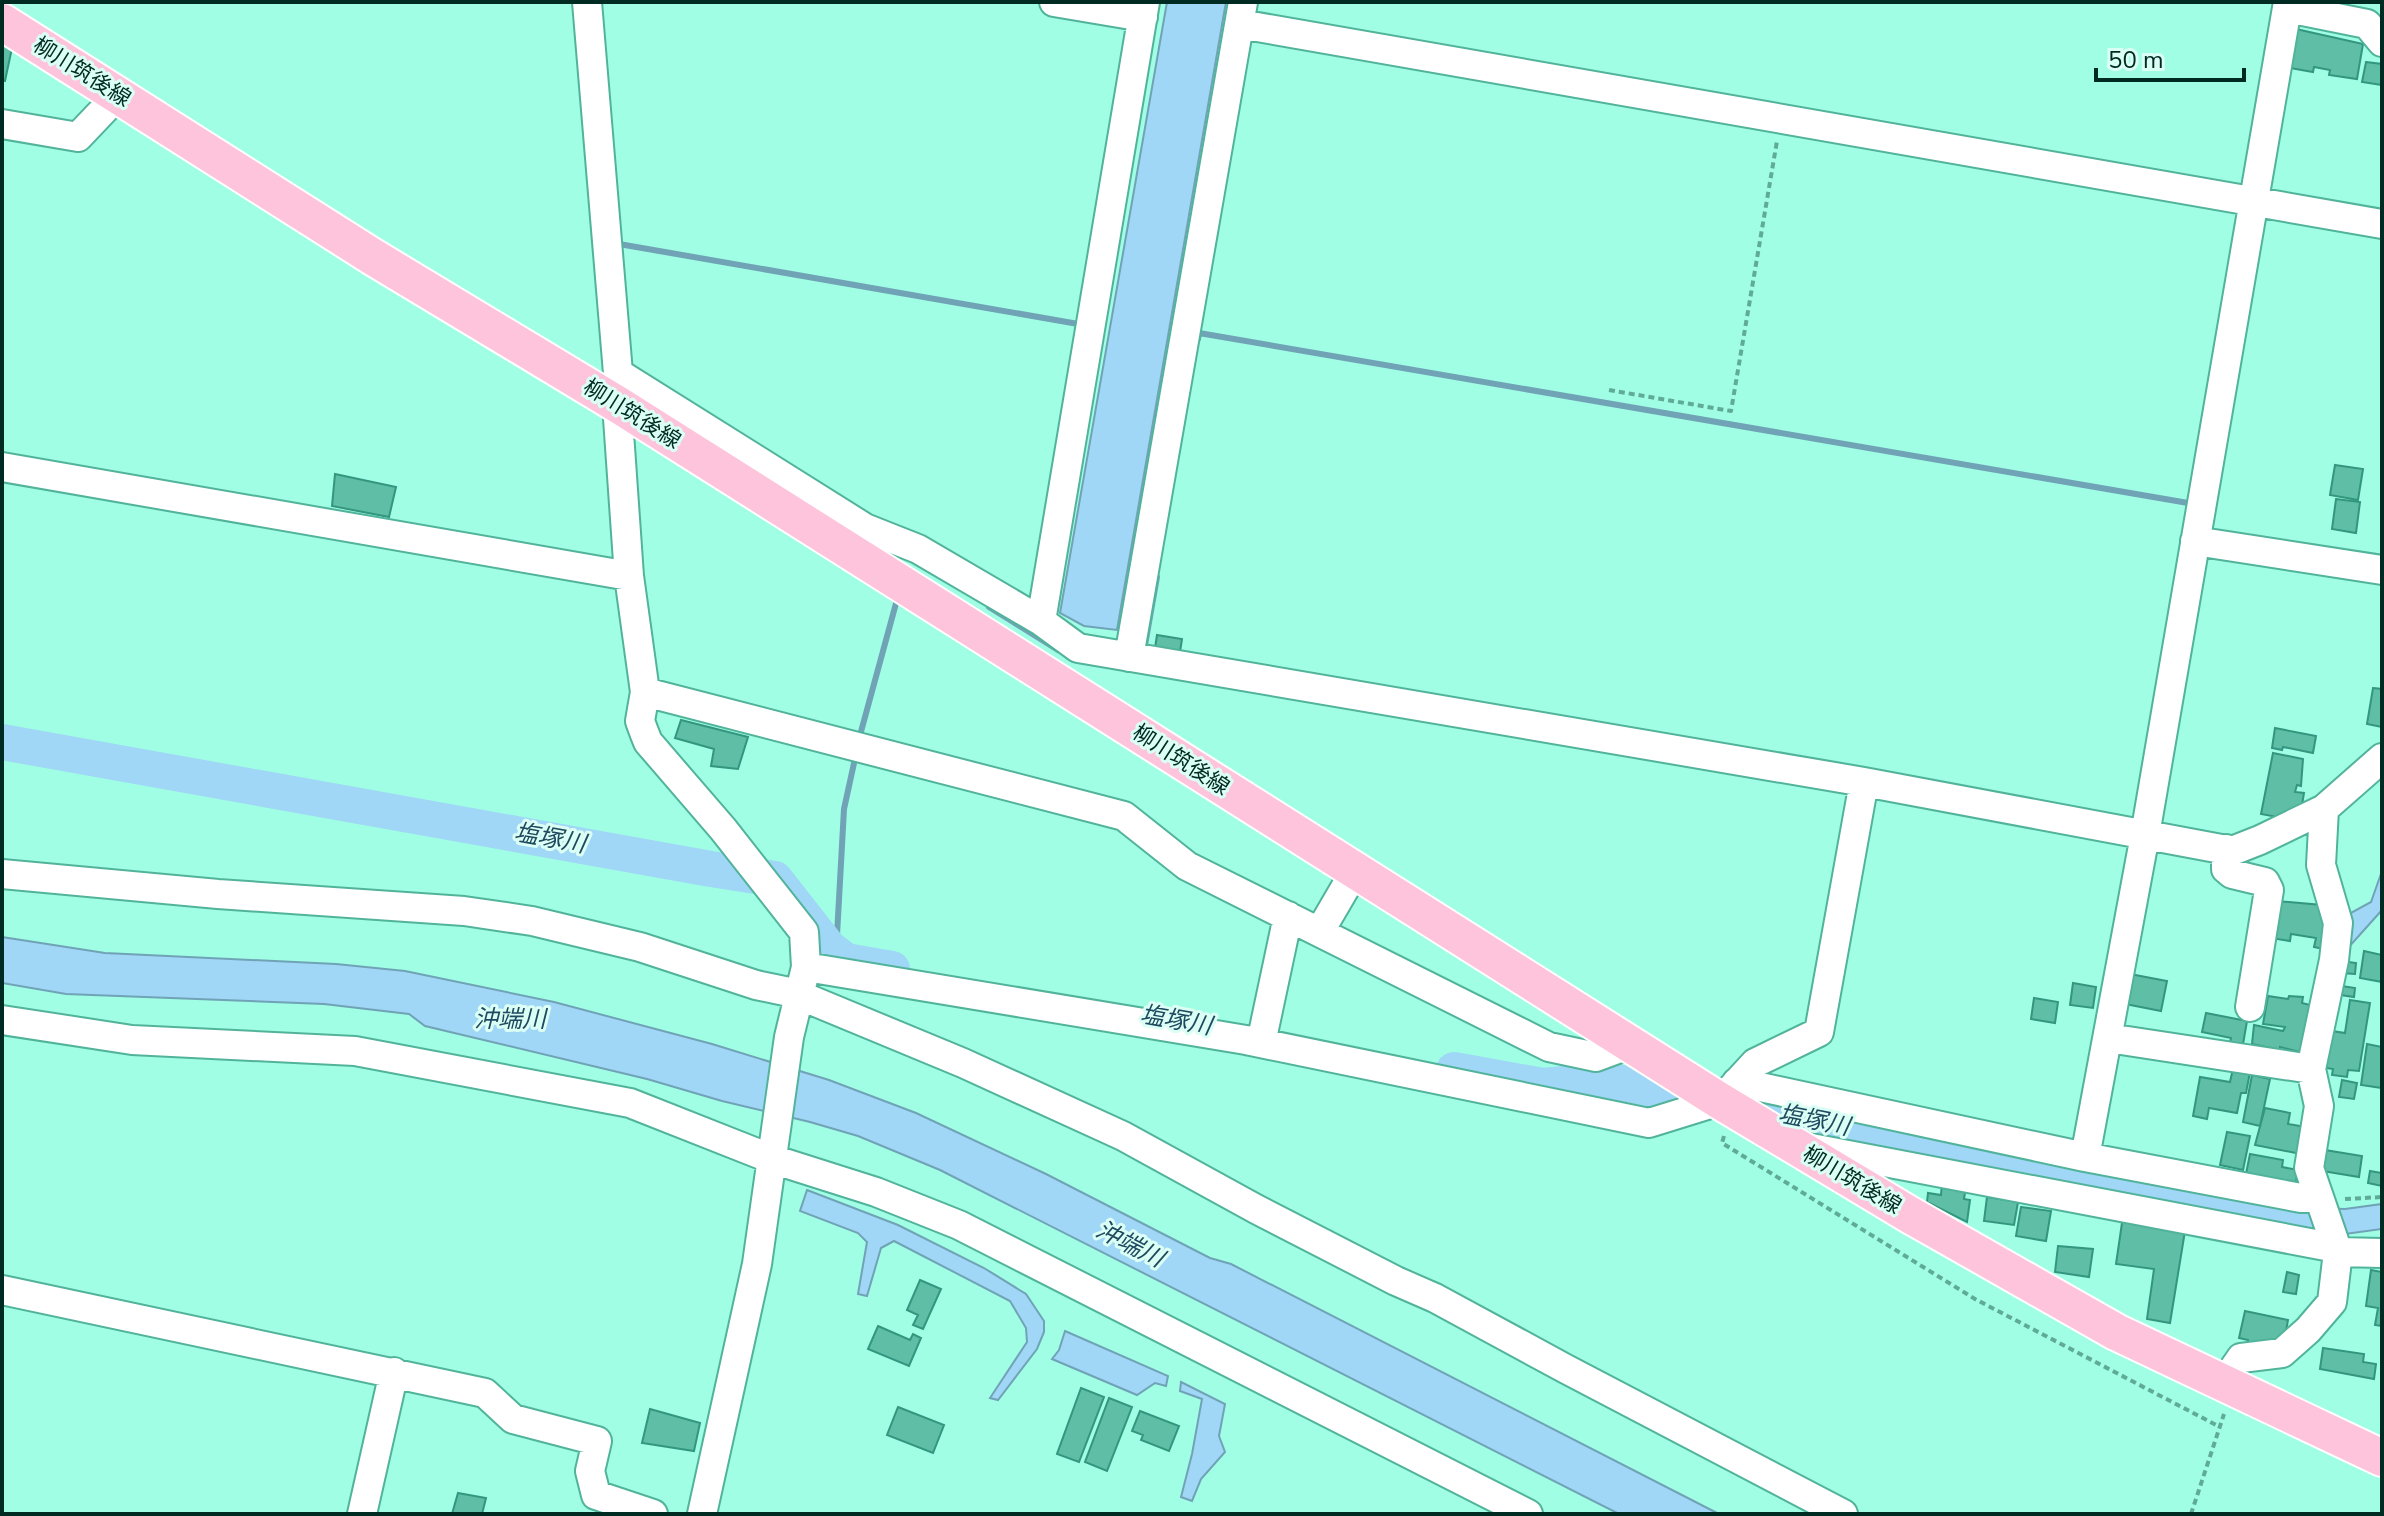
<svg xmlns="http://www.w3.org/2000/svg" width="2384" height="1516" font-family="'Nunito Sans','Noto Sans JP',sans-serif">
  <rect width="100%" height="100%" fill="#9ffee4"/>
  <!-- water -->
  <path fill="#a0d6f6" stroke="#70a3b6" stroke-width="2" d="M1167,2H1226L1117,630L1084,626L1060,613Z
    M2382,871V910L2348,948L2347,915L2371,902Z
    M2,937L105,953L336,964L405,971L554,1002L712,1044L829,1080L916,1113L1046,1174L1210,1258L1231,1264L1719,1514H1619L940,1170L858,1136L810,1122L722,1101L647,1079L425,1026L409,1014L324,1004L66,994L2,983Z
    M1800,1104L2311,1208L2345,1209L2382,1204V1229L2345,1234L2318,1233L1872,1146L1808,1126Z
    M807,1190L898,1225L984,1268L1026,1294L1044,1321V1332L1037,1349L998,1400L990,1398L1027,1342L1026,1328L1010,1301L894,1241L881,1248L867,1296L858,1294L867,1242L858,1233L800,1211Z
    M1065,1331L1168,1376L1166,1386L1155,1383L1137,1395L1052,1359L1059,1350Z
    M1181,1382L1225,1404L1219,1436L1225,1452L1201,1479L1192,1501L1181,1497L1192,1454L1202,1399L1180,1391Z"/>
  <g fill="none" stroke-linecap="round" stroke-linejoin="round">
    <!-- stream -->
    <path stroke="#70a3b6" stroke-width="6" d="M619,244L1084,325
      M1198,339L1199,333L2194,504
      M989,607L1058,650
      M1144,651L1157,577
      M859,739L898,596
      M836,953L844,809L856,754"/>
    <!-- river -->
    <path stroke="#a0d6f6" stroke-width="36" d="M2,742L711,869L775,879L829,948L846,961L892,969
      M1454,1070L1543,1086L1606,1080L1852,1127"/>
  </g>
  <!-- building -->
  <path fill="#5fbea6" stroke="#33967f" stroke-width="2" d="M2296,29L2363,44L2357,79L2329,75L2330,70L2314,67L2313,72L2290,68Z
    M2,45L12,48L5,81L2,80Z
    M2366,62L2382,64V85L2362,82Z
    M2335,465L2363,469L2358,500L2330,495Z
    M335,474L396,487L389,517L332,506Z
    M2336,499L2360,502L2356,533L2332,529Z
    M1157,635L1182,639L1180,652L1155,648Z
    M2373,688L2382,689V727L2367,724Z
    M681,720L748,737L738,769L711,766L714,749L675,738Z
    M2275,728L2316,736L2313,753L2283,747L2282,750L2272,748Z
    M2273,753L2303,759L2301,786L2297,785L2295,792L2304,793L2301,811L2290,809L2288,819L2261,814Z
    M2276,901L2322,905L2320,914L2333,916L2328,950L2314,947L2316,938L2291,934L2290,941L2271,938Z
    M2364,951L2382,955V982L2360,978Z
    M2342,961L2356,963L2355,974L2341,973Z
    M2130,974L2167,981L2161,1011L2125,1004Z
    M2073,983L2096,987L2093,1008L2070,1005Z
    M2342,986L2355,988L2354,997L2340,995Z
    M2268,996L2288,999L2289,996L2303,997L2302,1003L2314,1006L2304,1053L2280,1047V1050L2252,1044L2254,1025L2283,1031L2285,1027L2263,1024Z
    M2034,998L2058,1002L2055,1023L2031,1019Z
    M2350,1000L2370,1003L2359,1071L2348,1070L2347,1077L2332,1075L2333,1069L2326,1068L2332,1031L2345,1033Z
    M2206,1013L2247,1021L2242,1050L2229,1047L2231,1038L2202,1032Z
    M2367,1044L2382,1047V1088L2361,1085Z
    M2234,1064L2251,1067L2246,1093H2241L2237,1113L2209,1108L2207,1119L2193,1116L2200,1077L2230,1082Z
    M2252,1075L2270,1079L2260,1126L2243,1122Z
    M2342,1080L2357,1083L2354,1099L2339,1097Z
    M2265,1108L2290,1113L2288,1124L2306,1127L2301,1154L2255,1145Z
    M2227,1132L2250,1136L2243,1170L2220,1165Z
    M2325,1150L2362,1156L2359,1177L2322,1171Z
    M2250,1154L2283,1160L2282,1167L2298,1170L2295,1188L2245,1179Z
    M2370,1171L2382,1173V1186L2368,1183Z
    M1942,1182L1966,1186L1964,1199L1970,1200L1967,1222L1927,1202L1928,1193L1941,1195Z
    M1987,1197L2018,1202L2014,1225L1984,1221Z
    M2021,1207L2051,1211L2046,1241L2016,1236Z
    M2123,1216L2185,1231L2170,1323L2147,1319L2154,1269L2116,1264Z
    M2058,1246L2093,1249L2089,1277L2055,1272Z
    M2371,1270L2382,1272V1326L2375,1325L2378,1308L2366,1306Z
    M2287,1272L2299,1275L2296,1294L2283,1292Z
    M920,1280L941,1289L923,1329L913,1325L918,1315L907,1310Z
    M2245,1311L2288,1320L2284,1342L2272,1339L2271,1345L2247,1346L2248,1340L2239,1338Z
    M878,1326L910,1340L913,1334L921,1338L909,1366L868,1349Z
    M2323,1348L2364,1354L2363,1362L2376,1364L2374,1379L2320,1369Z
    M1081,1388L1104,1397L1079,1462L1057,1454Z
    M1109,1398L1132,1407L1107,1471L1085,1462Z
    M898,1407L944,1425L933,1453L887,1435Z
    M650,1409L700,1423L694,1451L642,1443Z
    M1140,1411L1179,1426L1169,1451L1141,1440L1143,1435L1132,1431Z
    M458,1493L486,1498L482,1514H452Z"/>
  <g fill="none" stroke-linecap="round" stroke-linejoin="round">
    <defs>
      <path id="minor" d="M587,2L618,373L617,404L629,576L645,692L640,721L644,732L648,742L723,829L804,932L806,967L789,1037L757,1264L702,1514
        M1054,2L1143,17
        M2287,8L2367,24L2382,42
        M1240,24L2382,224
        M2,124L78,137L118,95
        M618,373L865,528L918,549L1041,621L1078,648L1864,782L2232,851L2260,840L2324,809L2382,758
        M2,467L629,576
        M2195,541L2382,570
        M1041,621L1145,2
        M1129,657L1243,2
        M645,692L1124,816L1187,866L1549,1047L1596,1057L1631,1044
        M2226,849V869L2232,874L2265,882L2269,890L2250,1007
        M2,874L218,894L464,911L532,921L640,947L756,985L794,993L963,1063L1123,1136L1256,1209L1396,1281L1435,1298L1566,1369L1843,1514
        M1320,931L1355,871
        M806,967L1246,1040L1649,1123L1720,1101L1755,1063L1819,1032L1864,782
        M2,1020L132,1040L355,1051L630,1103L772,1159L876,1192L959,1225L1528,1514
        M2108,1038L2311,1069
        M1261,1043L1288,916
        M1737,1082L2085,1157L2301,1198H2319
        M1806,1147L2336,1248
        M2085,1157L2145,835L2288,2
        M2338,1252L2382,1253
        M2,1290L485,1393L513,1419L597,1441L590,1471L596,1495L653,1514
        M2223,1384L2241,1358L2282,1353L2308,1330L2332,1302L2338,1252L2309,1168L2319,1106L2311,1069L2334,960L2338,923L2321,865L2324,809
        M362,1514L394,1372"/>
      <path id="major" d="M2,22L373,257L617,404L1720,1101L1910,1215L2116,1332L2382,1458"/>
    </defs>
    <!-- minor casing -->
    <use href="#minor" stroke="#52b39b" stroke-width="32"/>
    <!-- major casing -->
    <use href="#major" stroke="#fff" stroke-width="40"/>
    <!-- path -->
    <path stroke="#60ab98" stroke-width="4" stroke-dasharray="6 4" stroke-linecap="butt" d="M1609,390L1731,411L1777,141
      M1724,1136L1722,1143L1975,1299L2220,1427
      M2345,1199L2382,1197
      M2191,1514L2224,1414"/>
    <!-- minor -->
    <use href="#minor" stroke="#fff" stroke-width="28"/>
    <!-- major -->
    <use href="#major" stroke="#fec4dc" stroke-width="36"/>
  </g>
  <g text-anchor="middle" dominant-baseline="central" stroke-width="6" stroke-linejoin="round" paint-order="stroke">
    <!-- street labels -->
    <g font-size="22" fill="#002b22" stroke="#dbfff4">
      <text transform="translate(82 72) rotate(32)">柳川筑後線</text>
      <text transform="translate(632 414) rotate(32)">柳川筑後線</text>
      <text transform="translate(1181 760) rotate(33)">柳川筑後線</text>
      <text transform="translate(1852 1180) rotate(31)">柳川筑後線</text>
    </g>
    <!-- water labels -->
    <g font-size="24" font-style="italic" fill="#1f495f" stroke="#dbfff4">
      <text transform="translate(550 838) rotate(10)">塩塚川</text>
      <text x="510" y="1019">沖端川</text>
      <text transform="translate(1176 1020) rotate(10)">塩塚川</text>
      <text transform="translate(1814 1120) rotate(11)">塩塚川</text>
      <text transform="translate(1130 1244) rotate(27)">沖端川</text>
    </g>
  </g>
  <!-- border -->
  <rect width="2384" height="1516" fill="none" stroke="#002b22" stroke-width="8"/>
  <!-- scale -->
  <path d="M2096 68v12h148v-12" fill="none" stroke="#002b22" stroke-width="4"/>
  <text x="2108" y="68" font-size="24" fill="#002b22" stroke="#dbfff4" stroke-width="6" paint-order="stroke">50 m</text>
</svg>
